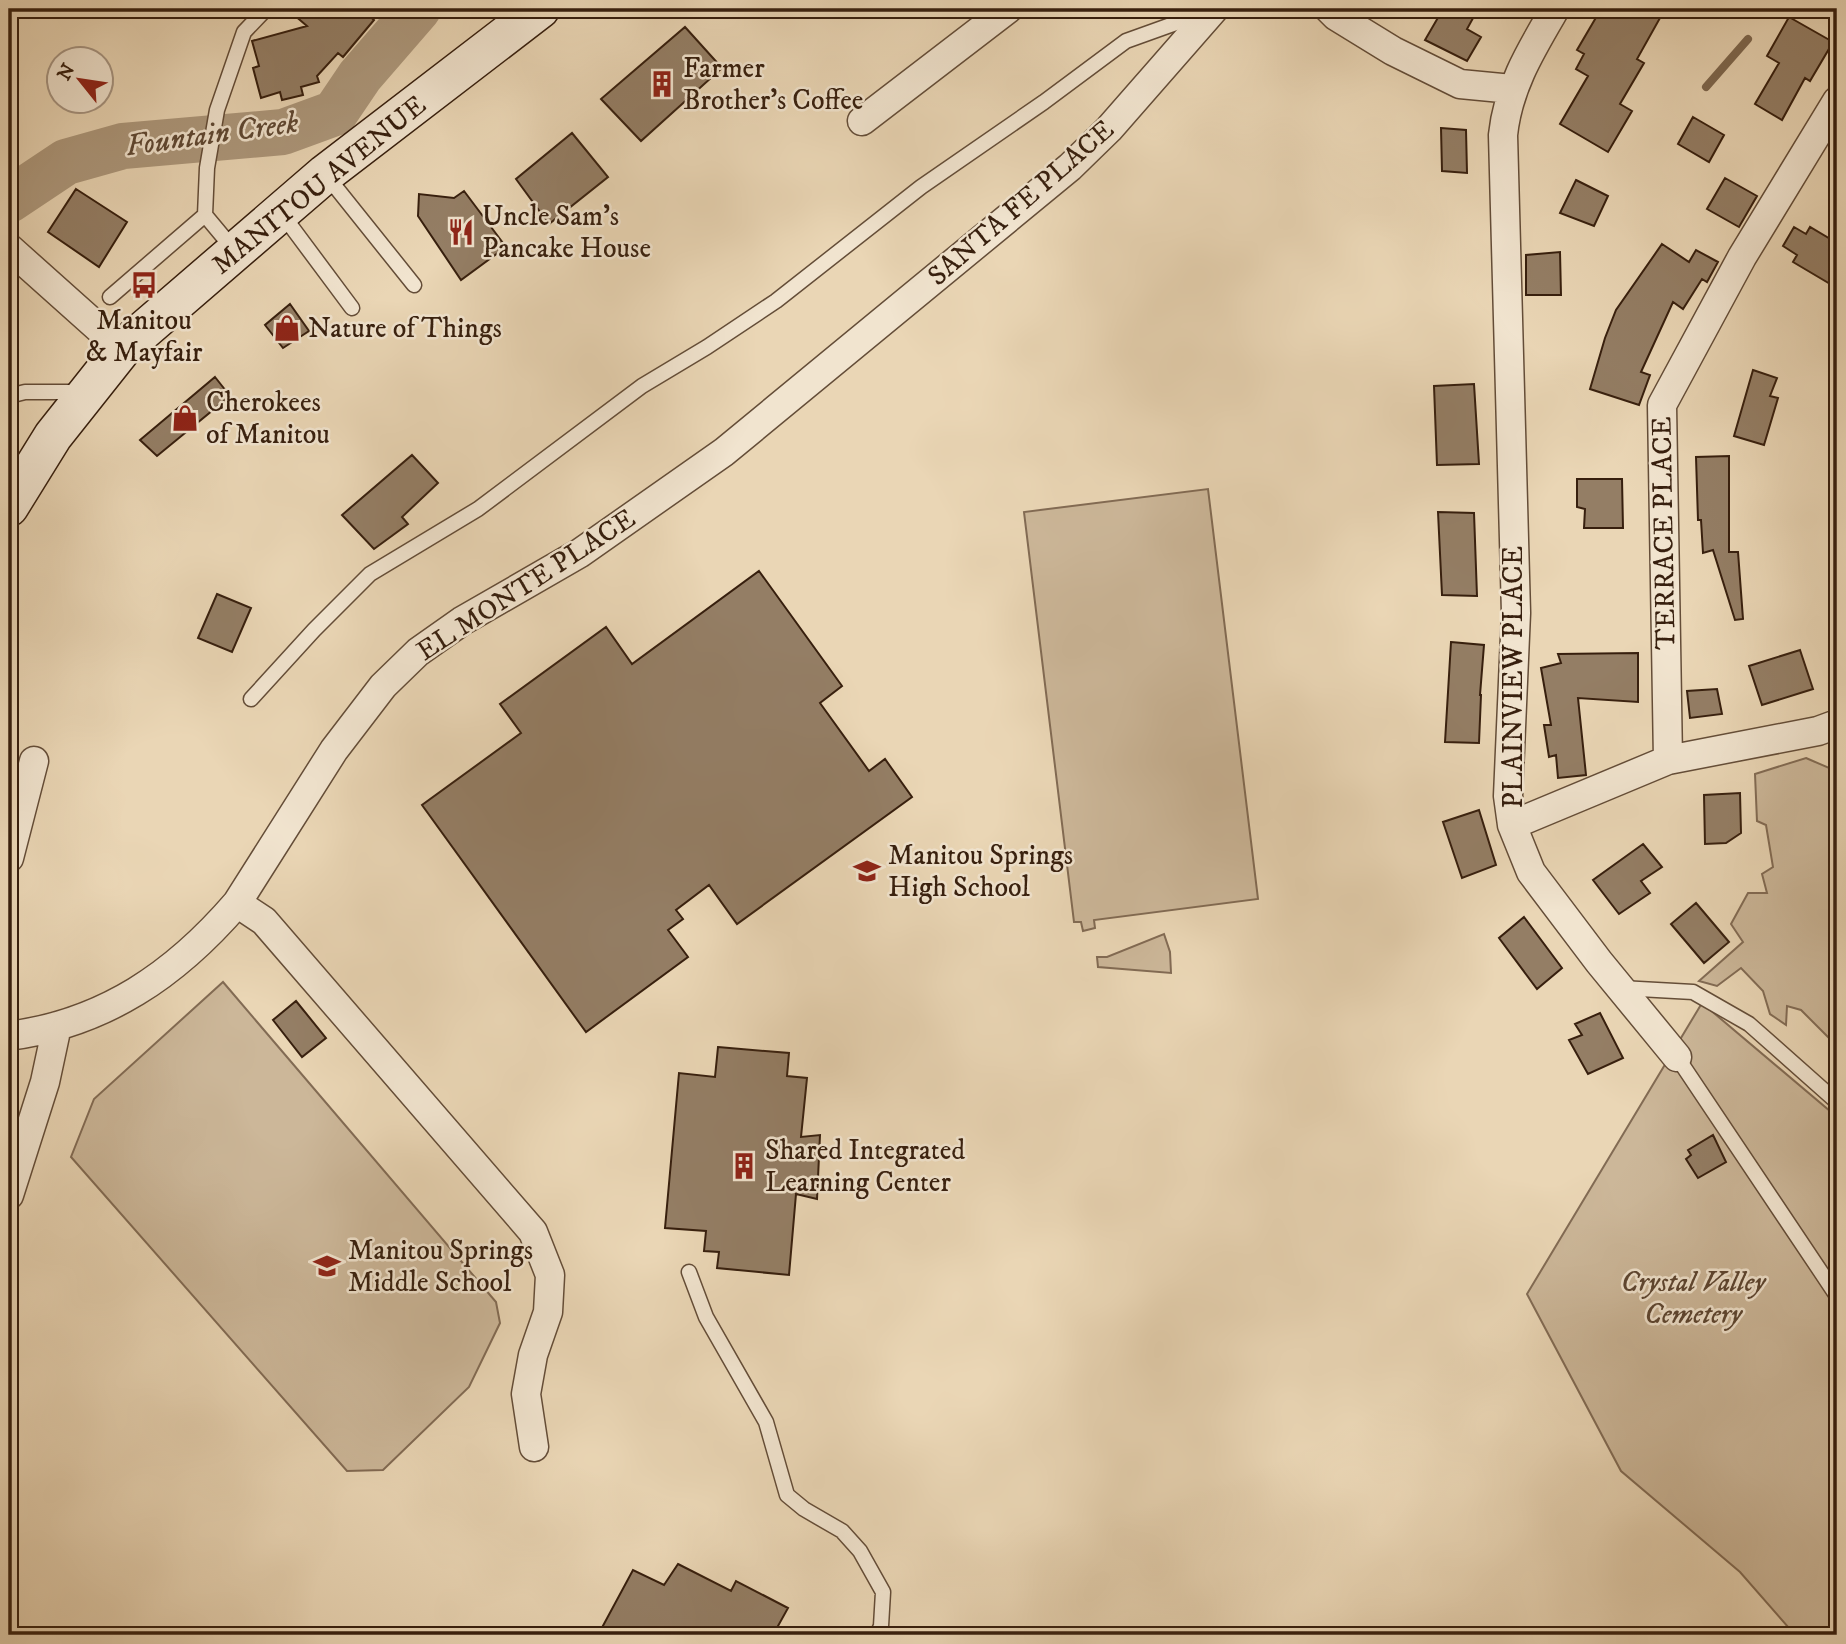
<svg xmlns="http://www.w3.org/2000/svg" width="1846" height="1644" font-family="'IM FELL DW Pica',serif">
  <rect width="100%" height="100%" fill="#ead6b5"/>
  <filter id="stains"><feTurbulence type="fractalNoise" baseFrequency=".00286" numOctaves="4"/><feColorMatrix values="0 0 0 0 .2 0 0 0 0 .09 0 0 0 0 .02 0 0 0 .5 -.17"/></filter>
  <radialGradient id="worn" r=".72"><stop offset=".6" stop-color="#630" stop-opacity="0"/><stop offset="1" stop-color="#630" stop-opacity=".3"/></radialGradient>
  <!-- green -->
  <path fill="#ccb799" stroke="#826b54" stroke-width="2" d="M1208,489L1258,899L1094,920L1095,928L1083,931L1081,922H1074L1024,512Z
    M1806,758L1829,768L1837,764V1046L1801,1010L1787,1006L1786,1025L1770,1014L1763,991L1741,968L1717,986L1699,981L1743,942L1731,924L1748,893H1767L1762,874L1773,867L1766,825L1757,821L1755,774Z
    M1164,934L1170,952L1171,973L1098,967L1097,957H1107Z
    M223,982L496,1302L500,1323L469,1387L383,1470L347,1471L71,1157L94,1099Z
    M1702,1003L1837,1117V1635H1795L1740,1572L1621,1471L1527,1294Z"/>
  <g fill="none" stroke-linecap="round" stroke-linejoin="round">
    <!-- stream -->
    <path stroke="#7e6850" stroke-width="8" d="M1706,87L1748,39"/>
    <!-- river -->
    <path stroke="#ad987c" stroke-width="46" d="M9,200L66,162L123,146L283,132L335,113L360,76L418,9"/>
  </g>
  <!-- building -->
  <path fill="#947e65" stroke="#371f0e" stroke-width="2" d="M287,9H362L374,20L343,57L338,53L317,76L319,82L301,87L303,95L282,100L280,92L261,98L253,68L259,66L252,41L307,26Z
    M1443,9H1478L1467,29L1481,37L1467,61L1425,40Z
    M1601,9H1665L1637,59L1644,63L1620,104L1632,111L1608,152L1560,124L1588,76L1576,69L1584,54L1577,50Z
    M1789,17L1833,42L1810,81L1805,78L1782,120L1755,104L1779,63L1767,56Z
    M685,27L722,68L641,141L601,99Z
    M1693,117L1724,135L1709,162L1678,144Z
    M1441,128L1466,130L1467,173L1442,171Z
    M572,133L608,177L549,224L516,179Z
    M1725,178L1757,196L1739,227L1707,209Z
    M1576,180L1608,196L1594,226L1560,213Z
    M76,189L127,222L99,267L48,232Z
    M464,191L506,247L461,280L418,216L419,194L454,198Z
    M1794,227L1806,234L1810,227L1837,243V288L1793,262L1797,255L1783,246Z
    M1662,244L1689,262L1696,250L1718,262L1707,282L1702,279L1683,309L1673,302L1641,372L1650,375L1639,405L1590,389L1605,338L1616,310Z
    M1560,252L1561,295H1526V255Z
    M290,304L309,331L283,348L265,325Z
    M1753,370L1777,378L1770,396L1778,398L1764,445L1734,436Z
    M215,377L230,396L157,456L140,440Z
    M1474,384L1479,464L1437,465L1434,386Z
    M412,455L438,483L402,517L408,524L374,549L342,515Z
    M1729,456V552H1738L1743,619L1735,620L1713,550L1703,553L1701,520H1698L1696,457Z
    M1577,479H1622L1623,528H1584L1585,509L1577,507Z
    M1438,512L1474,513L1477,596L1442,595Z
    M759,571L842,686L820,703L869,771L885,759L912,797L737,924L709,885L676,910L683,919L668,930L688,957L586,1032L422,805L521,733L500,704L606,627L632,664Z
    M217,594L251,608L232,652L198,638Z
    M1451,642L1484,645L1480,695H1481L1479,743L1445,742Z
    M1800,650L1813,689L1762,705L1749,666Z
    M1638,653V702L1578,698L1586,775L1558,778L1556,755L1549,757L1544,725H1551L1541,668L1561,663L1558,654Z
    M1717,689L1722,714L1690,718L1687,691Z
    M1740,793L1741,833L1726,843L1705,844L1704,795Z
    M1479,810L1496,865L1462,878L1443,822Z
    M1643,844L1662,867L1641,881L1650,893L1619,914L1593,880Z
    M1696,903L1729,942L1704,963L1671,924Z
    M1524,917L1562,968L1537,989L1499,938Z
    M296,1001L326,1038L302,1057L273,1020Z
    M1600,1013L1623,1058L1588,1074L1569,1040L1582,1035L1575,1024Z
    M718,1047L789,1053L787,1076L807,1078L801,1137L820,1135L817,1199L796,1194L789,1275L717,1268L719,1252L704,1251L706,1231L665,1228L679,1073L715,1077Z
    M1713,1135L1726,1162L1698,1178L1686,1159L1691,1155L1688,1150Z
    M678,1564L731,1591L736,1581L788,1608L773,1635H598L633,1570L664,1585Z"/>
  <g fill="none" stroke-linecap="round" stroke-linejoin="round">
    <defs>
      <path id="lane" d="M326,175L414,285
        M282,214L352,308
        M235,251L205,215L207,168L217,110L244,32L266,9
        M110,297L205,215
        M9,396L25,392H81
        M251,699L314,630L370,574L478,509L642,386L707,347L776,301L921,187L1044,102L1126,41L1204,13
        M1621,988L1693,992L1749,1024L1837,1102
        M1677,1057L1837,1296
        M689,1272L706,1317L766,1422L787,1495L804,1509L842,1531L860,1551L883,1592L881,1626L877,1635"/>
      <path id="street" d="M1329,9L1336,16L1393,51L1460,84L1512,89
        M1555,9C1531,50 1508,87 1503,135L1516,613L1508,796L1512,825L1531,872L1599,962L1677,1057
        M862,121L1008,9
        M9,248L122,349
        M1668,760L1662,405L1742,257L1837,101
        M1512,825L1668,760L1818,731L1837,724
        M9,858L34,761
        M237,903L334,750L383,686L418,652L462,621L580,553L724,452L1070,167L1109,129L1214,9
        M9,1036C105,1023 175,975 237,903L264,921L533,1232L550,1275L548,1312L533,1355L526,1394L534,1447
        M9,1195L45,1082L57,1026"/>
      <path id="secondary" d="M9,507L53,436L122,349L325,174L540,9"/>
    </defs>
    <!-- lane casing -->
    <use href="#lane" stroke="#644d38" stroke-width="17"/>
    <!-- street casing -->
    <use href="#street" stroke="#644d38" stroke-width="31"/>
    <!-- secondary casing -->
    <use href="#secondary" stroke="#371f0e" stroke-width="41"/>
    <!-- lane -->
    <use href="#lane" stroke="#f1e4cf" stroke-width="14"/>
    <!-- street -->
    <use href="#street" stroke="#f1e4cf" stroke-width="28"/>
    <!-- secondary -->
    <use href="#secondary" stroke="#f1e4cf" stroke-width="38"/>
  </g>
  <!-- icons -->
  <defs>
    <symbol id="building-bare" viewBox="-9 -9 18 18"><path d="M-4-6H4V6H1V3H-1V6H-4ZM-2.5-4.3h1.7v1.8h-1.7ZM.8-4.3h1.7v1.8H.8ZM-2.5-1h1.7V.8h-1.7ZM.8-1h1.7V.8H.8Z" fill="#8f2418" stroke="#f1e4cf" stroke-width="2.5" paint-order="stroke"/></symbol>
    <symbol id="restaurant-bare" viewBox="-9 -9 18 18"><path d="M-5-6h1v4h1v-4h1v4h1v-4h1v5L-1.5 .5V6h-2V.5L-5-1ZM5-6V6H3V1.5H1.5Q1.5-4 5-6Z" fill="#8f2418" stroke="#f1e4cf" stroke-width="2.5" paint-order="stroke"/></symbol>
    <symbol id="bus-bare" viewBox="-9 -9 18 18"><path d="M-5-6H5V4H4V6H2V4H-2V6H-4V4H-5ZM-3.5-4V0h7V-4ZM-3.5 1.2v1.5H-2V1.2ZM2 1.2v1.5H3.5V1.2Z" fill="#8f2418" stroke="#f1e4cf" stroke-width="2.5" paint-order="stroke"/></symbol>
    <symbol id="shop-bare" viewBox="-9 -9 18 18"><path d="M-5-2.5h2.3a2.7 3.5 0 0 1 5.4 0H5L5.5 6h-11ZM-1.5-2.5h3a1.5 2.3 0 0 0-3 0Z" fill="#8f2418" stroke="#f1e4cf" stroke-width="2.5" paint-order="stroke"/></symbol>
    <symbol id="school-bare" viewBox="-9 -9 18 18"><path d="M0-5L7-2L0 1L-7-2ZM-4 1L0 2.5L4 1V4Q0 6-4 4Z" fill="#8f2418" stroke="#f1e4cf" stroke-width="2.5" paint-order="stroke"/></symbol>
  </defs>
  <g fill-rule="evenodd">
    <use href="#building-bare" x="643" y="65" width="38" height="38"/>
    <use href="#restaurant-bare" x="442" y="213" width="38" height="38"/>
    <use href="#bus-bare" x="125" y="266" width="38" height="38"/>
    <use href="#shop-bare" x="268" y="309" width="38" height="38"/>
    <use href="#shop-bare" x="166" y="399" width="38" height="38"/>
    <use href="#school-bare" x="848" y="852" width="38" height="38"/>
    <use href="#building-bare" x="725" y="1147" width="38" height="38"/>
    <use href="#school-bare" x="308" y="1247" width="38" height="38"/>
  </g>
  <g text-anchor="middle" dominant-baseline="central" stroke-width="5" stroke-linejoin="round" paint-order="stroke">
    <!-- poi labels -->
    <g font-size="28" fill="#371f0e" stroke="#f1e4cf" text-anchor="start">
      <text x="683" y="68">Farmer<tspan x="683" dy="32">Brother's Coffee</tspan></text>
      <text x="482" y="216">Uncle Sam's<tspan x="482" dy="32">Pancake House</tspan></text>
      <text x="144" y="320" text-anchor="middle">Manitou<tspan x="144" dy="32">&amp; Mayfair</tspan></text>
      <text x="308" y="328">Nature of Things</text>
      <text x="206" y="402">Cherokees<tspan x="206" dy="32">of Manitou</tspan></text>
      <text x="888" y="855">Manitou Springs<tspan x="888" dy="32">High School</tspan></text>
      <text x="765" y="1150">Shared Integrated<tspan x="765" dy="32">Learning Center</tspan></text>
      <text x="348" y="1250">Manitou Springs<tspan x="348" dy="32">Middle School</tspan></text>
    </g>
    <!-- street labels -->
    <g font-size="28" fill="#371f0e" stroke="#f1e4cf">
      <text transform="translate(319 185) rotate(-39)">MANITOU AVENUE</text>
      <text transform="translate(1021 203) rotate(-41)">SANTA FE PLACE</text>
      <text transform="translate(1664 533) rotate(-91)">TERRACE PLACE</text>
      <text transform="translate(526 585) rotate(-33)">EL MONTE PLACE</text>
      <text transform="translate(1513 677) rotate(-90)">PLAINVIEW PLACE</text>
    </g>
    <!-- park labels -->
    <g font-size="28" font-style="italic" fill="#5c4531" stroke="#f1e4cf">
      <text x="1693" y="1282">Crystal Valley<tspan x="1693" dy="32">Cemetery</tspan></text>
    </g>
    <!-- water labels -->
    <g font-size="30" font-style="italic" fill="#604934" stroke="#f1e4cf">
      <text transform="translate(212 135) rotate(-8)">Fountain Creek</text>
    </g>
  </g>
  <!-- margin -->
  <rect width="1846" height="1644" fill="none" stroke="#ead6b5" stroke-width="35"/>
  <rect x="10" y="10" width="1825" height="1623" fill="none" stroke="#371f0e" stroke-width="3.5"/>
  <rect x="18" y="18" width="1811" height="1609" fill="none" stroke="#371f0e" stroke-width="2"/>
  <!-- north arrow -->
  <g transform="translate(80 80) rotate(300)"><circle r="33" fill="#f1e4cf" stroke="#a79582" stroke-width="2"/>
  <path d="M0-5L12 26L0 18L-12 26Z" fill="#8f2418"/>
  <text y="-10" font-size="19" font-weight="bold" text-anchor="middle" fill="#371f0e">N</text>
  </g>
  <rect width="100%" height="100%" filter="url(#stains)"/>
  <rect width="100%" height="100%" fill="url(#worn)"/>
</svg>
